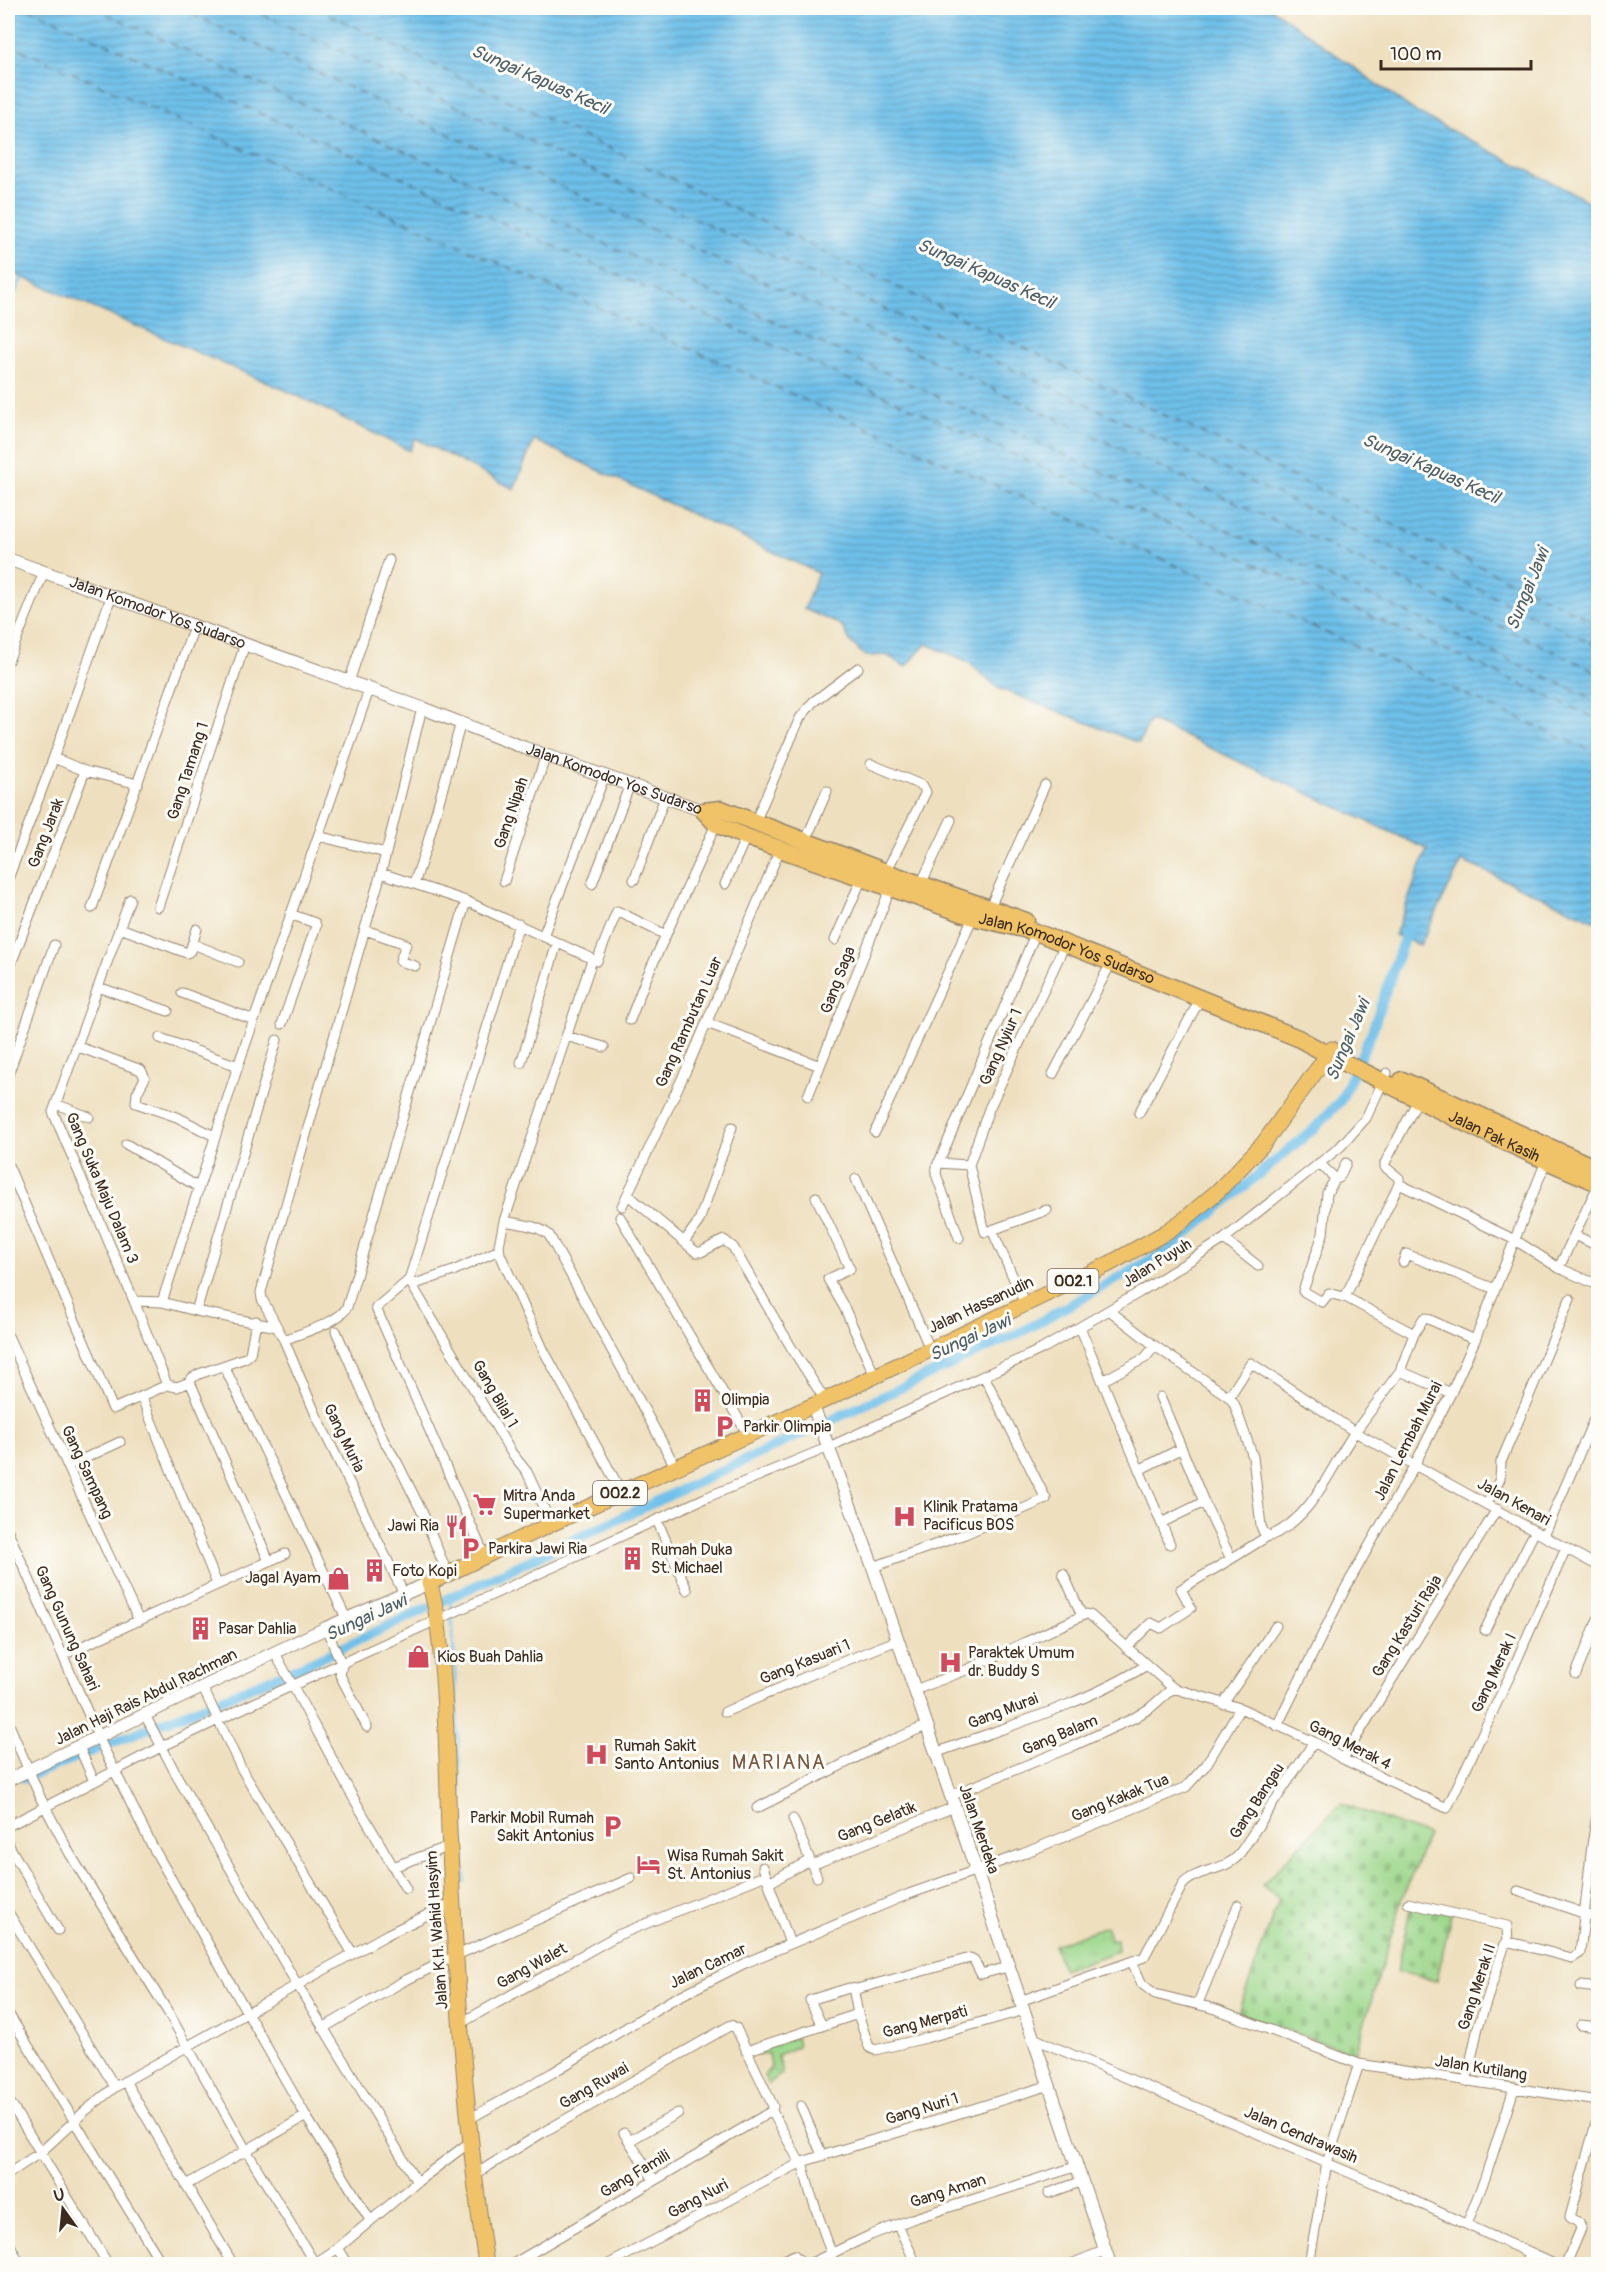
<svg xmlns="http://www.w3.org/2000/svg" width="1606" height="2272" font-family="Pangolin,sans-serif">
  <defs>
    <pattern id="cemetery-stones" width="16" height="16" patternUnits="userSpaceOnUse" patternTransform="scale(1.5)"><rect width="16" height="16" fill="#9cd78b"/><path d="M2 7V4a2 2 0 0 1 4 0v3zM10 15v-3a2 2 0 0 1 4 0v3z" fill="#87b978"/></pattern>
    <pattern id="park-crowns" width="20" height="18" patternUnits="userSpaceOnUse" patternTransform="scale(1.5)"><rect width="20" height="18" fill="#9cd78b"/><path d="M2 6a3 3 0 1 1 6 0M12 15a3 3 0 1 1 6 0" fill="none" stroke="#87b978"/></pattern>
    <pattern id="water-rules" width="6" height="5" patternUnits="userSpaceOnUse" patternTransform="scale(1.5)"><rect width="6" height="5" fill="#6ec0ea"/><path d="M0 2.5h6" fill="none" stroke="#5c9cbd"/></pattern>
  </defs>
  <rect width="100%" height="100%" fill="#fdfcf7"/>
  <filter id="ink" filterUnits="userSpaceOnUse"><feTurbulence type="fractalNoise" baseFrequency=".0167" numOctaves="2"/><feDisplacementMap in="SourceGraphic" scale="12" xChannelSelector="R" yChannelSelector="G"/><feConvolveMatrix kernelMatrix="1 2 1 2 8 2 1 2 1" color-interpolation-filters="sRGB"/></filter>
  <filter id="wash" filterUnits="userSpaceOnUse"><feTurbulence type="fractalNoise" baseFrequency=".008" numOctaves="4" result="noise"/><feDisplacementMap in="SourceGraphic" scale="24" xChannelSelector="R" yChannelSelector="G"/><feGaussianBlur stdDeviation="1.35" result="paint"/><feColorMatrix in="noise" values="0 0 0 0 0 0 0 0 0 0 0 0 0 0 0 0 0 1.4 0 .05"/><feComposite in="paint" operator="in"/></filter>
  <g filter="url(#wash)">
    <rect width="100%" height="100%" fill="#eedfbe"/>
    <!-- cemetery -->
    <path fill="url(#cemetery-stones)" stroke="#6c8054" stroke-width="1.5" d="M1341,1803L1428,1835L1403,1897L1355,2054L1238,2013L1279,1899L1262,1885Z
      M1411,1905L1451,1914L1437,1980L1397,1972Z"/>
    <!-- park -->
    <path fill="url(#park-crowns)" stroke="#6c8054" stroke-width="1.5" d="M1106,1926L1111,1941L1117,1939L1118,1951L1063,1970L1054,1945Z
      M796,2037L798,2046L778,2055L782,2074L768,2084L764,2076L771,2067L769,2054L758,2055V2051Z"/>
    <!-- water -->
    <path fill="url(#water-rules)" stroke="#547584" stroke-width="1.5" d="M8,8H1271L1419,114L1598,206V922L1462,861L1420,945L1395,935L1427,849L1150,720L1139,743L998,688L967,661L926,644L906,667L887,655L865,656L850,641L841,625L804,609L818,573L534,440L514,489L415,438L410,451L294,394L8,271Z"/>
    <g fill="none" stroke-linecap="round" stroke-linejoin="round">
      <!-- stream -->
      <path stroke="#6ec0ea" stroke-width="3" d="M8,306L22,278
        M451,1597L465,1882"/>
      <!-- canal -->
      <path stroke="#6ec0ea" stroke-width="10" d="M24,1778L298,1668L1025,1330L1166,1251L1315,1128L1341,1100L1372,1031L1408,927"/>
      <!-- ferry -->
      <path stroke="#4d5e65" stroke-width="1.5" stroke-dasharray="8 6" stroke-linecap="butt" d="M28,8L1598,719
        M94,8L1598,701
        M179,8L1598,672
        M249,8L1598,646
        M316,8L1598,623
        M8,44L1598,754"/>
    </g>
  </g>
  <g filter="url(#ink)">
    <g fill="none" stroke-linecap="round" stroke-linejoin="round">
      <defs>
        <path id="minor" d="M8,661L44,572
          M349,682L389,560
          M54,758L85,771L138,784
          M871,764L923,786L926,792L886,872
          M755,822L800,718L813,702L858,668
          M318,836L386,853
          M805,842L827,791
          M381,873L466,901L597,961L617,911L666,935
          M8,879L47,776L111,597
          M634,880L665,797
          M504,881L546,755
          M414,884L427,845L461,722
          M592,884L630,784
          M725,884L746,837
          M921,884L951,820
          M130,899L53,1112L134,1301L167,1385
          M158,907L245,644
          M92,908L194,627
          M989,909L1045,785
          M120,928L187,953L190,951L197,929
          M365,930L406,944L400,961L415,966
          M543,936L605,775
          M835,940L862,878
          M193,944L238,962
          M592,960L504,1221L499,1245L500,1254L544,1351L622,1493
          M8,972L85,771
          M98,987L168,1011
          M182,993L254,1020
          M630,1020L645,981L716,824
          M707,1023L820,1066
          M282,1024L316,926L315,923L290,914
          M566,1036L604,1047
          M160,1038L238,1066
          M76,1046L141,1070L145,1078L137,1093L136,1103L177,1117L214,1136
          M521,1063L557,943
          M1053,1074L1111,963
          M8,1075L54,945
          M808,1096L891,887
          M1418,1100L1385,1163V1167L1399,1178V1184L1515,1240L1559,1268L1598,1285
          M56,1104L89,1117
          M1139,1113L1200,999
          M875,1132L973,917
          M126,1144L198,1187
          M938,1163L969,1165
          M1319,1163L1336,1179L1339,1178L1346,1163
          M8,1165L113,1409L167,1385L177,1387L190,1382L192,1378L199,1374L245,1358L250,1354L256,1321
          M969,1165L989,1109L1065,944
          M969,1165L985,1232
          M856,1179L930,1349
          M1335,1179L1327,1193L1323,1234L1303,1291L1322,1302L1329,1293L1347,1298
          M1399,1184L1346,1295L1347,1298L1414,1334
          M628,1195L696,1252H701L724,1240L733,1247L791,1347L825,1400
          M816,1197L850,1269L828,1279L844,1307L875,1376
          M622,1206L689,1064L780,849
          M620,1217L748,1435
          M504,1221C518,1224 538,1225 549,1235L676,1468
          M1574,1235L1598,1186
          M959,1238L936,1174L937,1167L1036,932
          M1224,1239L1258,1266
          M684,1242L699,1221L732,1127
          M1403,1262L1406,1254L1495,1289
          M1559,1268L1574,1235L1598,1246
          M409,1280L511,1452L527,1472L551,1524
          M412,1285L453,1271L499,1250
          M134,1301L162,1302L196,1311L277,1327
          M162,1302L238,1066L369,690
          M1025,1304L992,1230L1047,1210
          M1109,1310L1155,1346L1229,1397L1234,1403L1253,1457L1261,1526L1264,1533L1270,1536C1313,1518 1330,1468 1355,1432L1251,1363L1229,1397
          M196,1311L277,1040
          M1080,1327L1170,1544
          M336,1331L384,1441L397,1462L424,1516L448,1575
          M8,1336L139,1621
          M284,1340C301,1333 339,1323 347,1307L466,901
          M224,1366L347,1620
          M1400,1371L1355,1432L1598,1566
          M1102,1381L1145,1358L1155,1346
          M190,1382L269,1561
          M1451,1393L1400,1371L1414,1334L1423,1319L1426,1318L1475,1340
          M1160,1397L1204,1502
          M142,1398L217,1584
          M68,1466L120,1442
          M1139,1470L1180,1449
          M1487,1504L1500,1479L1501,1462L1570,1299
          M657,1520L687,1590
          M1161,1523L1204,1502L1231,1559L1268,1536
          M8,1531L102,1745L150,1842L306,2116L370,2220
          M1544,1536L1598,1410
          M485,1557L376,1308L409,1280L519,924
          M873,1567L965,1534L1046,1499L984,1376
          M1063,1573L1082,1616
          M404,1594L316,1415L284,1340L262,1299L261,1292L381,873L422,708
          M326,1628L342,1665L340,1675L367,1727
          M1485,1630L1535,1531
          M1126,1648L1151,1623L1161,1628L1191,1608L1181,1589L1231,1559
          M275,1653L350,1792L406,1889
          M63,1655L285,1554
          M1576,1674L1598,1619
          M203,1688L241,1768L353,1954
          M915,1690L966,1670L1086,1614L1090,1615L1173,1688L1240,1708L1314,1742L1343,1759L1447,1808L1513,1669L1566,1548
          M1223,1704L1276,1626
          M725,1712L817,1672L898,1640
          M145,1715L178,1778L298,1986L417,2182
          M8,1722L41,1799L70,1854L168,2012L246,2150L315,2264
          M1277,1726L1345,1589L1414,1466L1451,1393L1475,1340L1546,1161
          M79,1747L94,1781
          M935,1753C1002,1728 1085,1704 1145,1666
          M1343,1759L1497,1509
          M950,1796L1071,1747L1134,1718L1150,1708L1173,1688
          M757,1808L883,1744L926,1726
          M793,1819L817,1877
          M8,1826L161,1747L252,1704L705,1498L829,1447L1042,1349L1140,1292L1224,1239L1340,1147L1366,1118L1387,1073
          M8,1844L58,1930
          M812,1865L954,1807
          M393,1867L450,1846
          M763,1867L790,1944
          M769,1883L810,1860
          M1518,1891L1598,1918
          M1408,1903L1507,1926L1508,1942
          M8,1912L115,2087
          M1132,1962L1142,1984L1155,1994L1216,2009L1359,2064L1327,2163L1309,2264
          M1581,1986L1598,1988
          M1020,2001L1144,1957L1183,1884C1198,1869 1224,1871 1238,1856L1314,1742
          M1198,2003L1238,1905
          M8,2013L162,2264
          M858,2014L869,2047L875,2050L926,2038L1024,2010
          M461,2023L618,1935L766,1875
          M1581,2025L1598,2027
          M822,2026L810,2000L849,1988L857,1989
          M323,2028L402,1982L457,1955L631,1878
          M1033,2038L1388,2189L1554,2264
          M746,2051L858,2014L854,1993L857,1989L970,1958L974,1960L981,1974L1008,1967
          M1359,2064L1598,2101
          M125,2081L233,2264
          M1466,2082L1478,2027L1505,1944L1510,1942L1572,1958L1580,1953L1592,1845L1598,1810
          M8,2099L108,2264
          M801,2106L822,2155
          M469,2119L552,2073L670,2001L745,1963L909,1894L1022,1854L1186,1787L1206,1765L1240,1708
          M624,2133L654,2180
          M629,2141L678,2113
          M802,2162L810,2192L832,2255
          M8,2174L41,2152L84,2112L115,2087L388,1934L454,1902
          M474,2175L542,2133L731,2025L736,2028L773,2106L772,2111L800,2163
          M186,2185L306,2116
          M1049,2193L1083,2181
          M1467,2224L1485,2178L1514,2089
          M898,2225L916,2264
          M8,2241L20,2264
          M338,2248L348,2264
          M314,2264L338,2248L417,2182L470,2142
          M513,2264L772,2111
          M609,2264L802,2162L1050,2085
          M775,2264L794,2255L803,2264
          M809,2264L871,2235L912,2219L1078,2166
          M1071,2264L1106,2250
          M1524,2264L1530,2253
          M1566,2264L1581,2229L1579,2223L1570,2217L1598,2116"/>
        <g id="tertiary">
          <path id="s1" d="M8,559L422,708L525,748L704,811"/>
          <path d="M813,1406L873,1567L1110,2264"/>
          <path d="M8,1780L326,1628L429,1583"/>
        </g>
        <path id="primary" d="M486,2264C465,2121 456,1976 449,1831C447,1772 447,1713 441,1655C439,1631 437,1606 429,1583L551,1524L825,1400L1109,1264L1163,1234L1185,1219L1219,1190L1263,1144L1332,1049"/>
        <g id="trunk">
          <path id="s2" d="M704,811L716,824L746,837L973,917L1036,932L1298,1038C1329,1056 1360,1070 1392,1086C1459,1121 1528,1154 1598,1183"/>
          <path d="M704,811L721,809L886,872L1026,921"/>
          <path d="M1402,1080L1598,1169"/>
        </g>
      </defs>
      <!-- minor casing -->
      <use href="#minor" stroke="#94846e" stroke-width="11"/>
      <!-- tertiary casing -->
      <use href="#tertiary" stroke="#94846e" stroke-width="14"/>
      <!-- primary casing -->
      <use href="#primary" stroke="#94846e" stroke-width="17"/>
      <!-- trunk casing -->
      <use href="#trunk" stroke="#94846e" stroke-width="19"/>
      <!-- minor -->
      <use href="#minor" stroke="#fff" stroke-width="9"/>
      <!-- tertiary -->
      <use href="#tertiary" stroke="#fff" stroke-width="12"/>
      <!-- primary -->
      <use href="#primary" stroke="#f1c369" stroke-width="15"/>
      <!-- trunk -->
      <use href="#trunk" stroke="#f1c369" stroke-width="16"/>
    </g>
  </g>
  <!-- icons -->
  <defs>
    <symbol id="building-bare" viewBox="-9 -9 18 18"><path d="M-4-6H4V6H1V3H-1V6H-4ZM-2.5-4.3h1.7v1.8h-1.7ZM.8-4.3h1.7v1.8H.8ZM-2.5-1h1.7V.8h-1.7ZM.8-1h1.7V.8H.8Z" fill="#d1495b" stroke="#fdfcf7" stroke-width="2.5" paint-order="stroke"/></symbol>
    <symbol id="parking-bare" viewBox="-9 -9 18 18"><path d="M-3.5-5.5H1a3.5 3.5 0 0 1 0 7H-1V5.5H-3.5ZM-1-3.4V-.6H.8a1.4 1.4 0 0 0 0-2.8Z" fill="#d1495b" stroke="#fdfcf7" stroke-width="2.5" paint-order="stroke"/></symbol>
    <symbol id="supermarket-bare" viewBox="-9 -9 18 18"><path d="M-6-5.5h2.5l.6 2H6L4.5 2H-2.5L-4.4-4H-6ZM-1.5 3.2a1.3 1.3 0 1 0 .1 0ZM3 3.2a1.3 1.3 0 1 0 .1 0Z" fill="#d1495b" stroke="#fdfcf7" stroke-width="2.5" paint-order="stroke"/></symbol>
    <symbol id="hospital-bare" viewBox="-9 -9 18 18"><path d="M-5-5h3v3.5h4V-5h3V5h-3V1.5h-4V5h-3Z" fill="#d1495b" stroke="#fdfcf7" stroke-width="2.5" paint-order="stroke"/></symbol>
    <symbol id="restaurant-bare" viewBox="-9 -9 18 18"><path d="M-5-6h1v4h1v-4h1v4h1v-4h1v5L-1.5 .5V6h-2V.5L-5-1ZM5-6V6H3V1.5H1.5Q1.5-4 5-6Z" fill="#d1495b" stroke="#fdfcf7" stroke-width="2.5" paint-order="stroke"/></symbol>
    <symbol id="shop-bare" viewBox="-9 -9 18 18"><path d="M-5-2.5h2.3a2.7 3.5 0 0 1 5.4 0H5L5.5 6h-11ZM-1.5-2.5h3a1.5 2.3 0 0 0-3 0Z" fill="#d1495b" stroke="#fdfcf7" stroke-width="2.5" paint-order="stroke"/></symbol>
    <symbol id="hotel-bare" viewBox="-9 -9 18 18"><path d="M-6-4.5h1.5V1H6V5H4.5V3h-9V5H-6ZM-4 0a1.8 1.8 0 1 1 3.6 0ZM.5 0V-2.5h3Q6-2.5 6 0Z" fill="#d1495b" stroke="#fdfcf7" stroke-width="2.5" paint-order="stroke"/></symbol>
  </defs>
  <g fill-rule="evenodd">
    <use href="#building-bare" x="686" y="1384" width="33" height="33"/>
    <use href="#parking-bare" x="708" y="1410" width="33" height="33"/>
    <use href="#supermarket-bare" x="468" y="1488" width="33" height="33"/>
    <use href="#hospital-bare" x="888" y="1500" width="33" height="33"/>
    <use href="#restaurant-bare" x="440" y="1510" width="33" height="33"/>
    <use href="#parking-bare" x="454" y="1532" width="33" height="33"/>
    <use href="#building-bare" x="616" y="1542" width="33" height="33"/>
    <use href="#building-bare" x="358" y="1554" width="33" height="33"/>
    <use href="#shop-bare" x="322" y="1562" width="33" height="33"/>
    <use href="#building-bare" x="184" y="1612" width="33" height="33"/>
    <use href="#shop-bare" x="402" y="1640" width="33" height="33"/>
    <use href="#hospital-bare" x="934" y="1646" width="33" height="33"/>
    <use href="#hospital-bare" x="580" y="1738" width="33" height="33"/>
    <use href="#parking-bare" x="596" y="1810" width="33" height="33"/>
    <use href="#hotel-bare" x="632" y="1848" width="33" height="33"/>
  </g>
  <g text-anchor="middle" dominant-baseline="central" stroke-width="6" stroke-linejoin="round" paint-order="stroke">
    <!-- shield labels -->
    <g fill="#fdfcf7" stroke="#75695f" stroke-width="1.5">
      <rect x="1047.5" y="1269" width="51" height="24" rx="4.5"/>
      <rect x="593" y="1481" width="54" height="24" rx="4.5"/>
    </g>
    <g font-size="15" font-weight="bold" fill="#3b2a1e">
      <text x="1073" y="1281">002.1</text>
      <text x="620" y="1493">002.2</text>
    </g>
    <!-- street labels -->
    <g font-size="16" fill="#3b2a1e" stroke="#fdfcf7">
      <text stroke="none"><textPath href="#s1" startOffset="159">Jalan Komodor Yos Sudarso</textPath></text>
      <text transform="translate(188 771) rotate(-72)">Gang Tamang 1</text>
      <text stroke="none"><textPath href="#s1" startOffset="645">Jalan Komodor Yos Sudarso</textPath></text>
      <text transform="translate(511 813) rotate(-71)">Gang Nipah</text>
      <text transform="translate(46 833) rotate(-69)">Gang Jarak</text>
      <text stroke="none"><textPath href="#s2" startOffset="390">Jalan Komodor Yos Sudarso</textPath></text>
      <text transform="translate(838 980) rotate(-69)">Gang Saga</text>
      <text transform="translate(689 1022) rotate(-66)">Gang Rambutan Luar</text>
      <text transform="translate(1001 1047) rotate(-66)">Gang Nyiur 1</text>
      <text stroke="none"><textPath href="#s2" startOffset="858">Jalan Pak Kasih</textPath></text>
      <text transform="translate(102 1188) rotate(67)">Gang Suka Maju Dalam 3</text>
      <text transform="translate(1157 1263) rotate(-32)">Jalan Puyuh</text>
      <text transform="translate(981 1305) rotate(-25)">Jalan Hassanudin</text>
      <text transform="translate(495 1394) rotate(60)">Gang Bilal 1</text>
      <text transform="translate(344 1438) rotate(64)">Gang Muria</text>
      <text transform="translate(1408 1441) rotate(-63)">Jalan Lembah Murai</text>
      <text transform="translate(87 1472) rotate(65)">Gang Sampang</text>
      <text transform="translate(1514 1502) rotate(29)">Jalan Kenari</text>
      <text transform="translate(1407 1626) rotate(-58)">Gang Kasturi Raja</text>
      <text transform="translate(67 1628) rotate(66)">Gang Gunung Sahari</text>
      <text transform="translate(805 1662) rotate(-22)">Gang Kasuari 1</text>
      <text transform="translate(1494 1673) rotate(-65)">Gang Merak I</text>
      <text transform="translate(146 1697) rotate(-26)">Jalan Haji Rais Abdul Rachman</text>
      <text transform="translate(1003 1711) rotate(-21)">Gang Murai</text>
      <text transform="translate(1060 1735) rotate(-23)">Gang Balam</text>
      <text transform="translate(1350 1745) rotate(27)">Gang Merak 4</text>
      <text transform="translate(1120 1798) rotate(-22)">Gang Kakak Tua</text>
      <text transform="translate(1257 1801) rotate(-57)">Gang Bangau</text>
      <text transform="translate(877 1822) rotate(-22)">Gang Gelatik</text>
      <text transform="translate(979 1829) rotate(71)">Jalan Merdeka</text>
      <text transform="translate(437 1930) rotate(-94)">Jalan K.H. Wahid Hasyim</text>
      <text transform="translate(532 1966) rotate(-29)">Gang Walet</text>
      <text transform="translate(708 1966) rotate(-26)">Jalan Camar</text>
      <text transform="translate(1477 1987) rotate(-72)">Gang Merak II</text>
      <text transform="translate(925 2022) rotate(-15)">Gang Merpati</text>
      <text transform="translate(1481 2068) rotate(9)">Jalan Kutilang</text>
      <text transform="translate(594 2086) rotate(-30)">Gang Ruwai</text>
      <text transform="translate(922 2109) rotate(-17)">Gang Nuri 1</text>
      <text transform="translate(1301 2135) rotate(23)">Jalan Cendrawasih</text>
      <text transform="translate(635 2174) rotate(-31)">Gang Famili</text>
      <text transform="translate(948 2191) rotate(-18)">Gang Aman</text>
      <text transform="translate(698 2199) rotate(-28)">Gang Nuri</text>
    </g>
    <!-- poi labels -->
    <g font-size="16" fill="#3b2a1e" stroke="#fdfcf7" text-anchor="start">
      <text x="721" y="1400">Olimpia</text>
      <text x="743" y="1427">Parkir Olimpia</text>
      <text x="503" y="1496">Mitra Anda<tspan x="503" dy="18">Supermarket</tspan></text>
      <text x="923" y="1507">Klinik Pratama<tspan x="923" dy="18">Pacificus BOS</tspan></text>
      <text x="439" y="1526" text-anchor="end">Jawi Ria</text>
      <text x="488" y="1549">Parkira Jawi Ria</text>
      <text x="651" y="1550">Rumah Duka<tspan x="651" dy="18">St. Michael</tspan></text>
      <text x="392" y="1571">Foto Kopi</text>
      <text x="321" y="1578" text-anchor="end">Jagal Ayam</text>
      <text x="218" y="1629">Pasar Dahlia</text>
      <text x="968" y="1653">Paraktek Umum<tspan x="968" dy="18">dr. Buddy S</tspan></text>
      <text x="437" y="1657">Kios Buah Dahlia</text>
      <text x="614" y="1746">Rumah Sakit<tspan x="614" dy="18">Santo Antonius</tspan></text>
      <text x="594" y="1818" text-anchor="end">Parkir Mobil Rumah<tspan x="594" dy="18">Sakit Antonius</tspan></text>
      <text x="667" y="1856">Wisa Rumah Sakit<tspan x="667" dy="18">St. Antonius</tspan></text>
    </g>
    <!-- water labels -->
    <g font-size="18" font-style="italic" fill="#4d5e65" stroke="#fdfcf7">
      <text transform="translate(540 80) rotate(24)">Sungai Kapuas Kecil</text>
      <text transform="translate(986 274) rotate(24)">Sungai Kapuas Kecil</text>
      <text transform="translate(1431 469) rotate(24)">Sungai Kapuas Kecil</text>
      <text transform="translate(1528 589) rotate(-68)">Sungai Jawi</text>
      <text transform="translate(1348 1040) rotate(-67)">Sungai Jawi</text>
      <text transform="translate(970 1338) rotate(-25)">Sungai Jawi</text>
      <text transform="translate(366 1618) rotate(-25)">Sungai Jawi</text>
    </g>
    <!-- quarter labels -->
    <g font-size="20" letter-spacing="1.5" fill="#775740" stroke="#fdfcf7">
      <text x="779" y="1762">MARIANA</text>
    </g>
  </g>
  <!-- margin -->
  <rect width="1606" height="2272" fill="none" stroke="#fdfcf7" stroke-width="30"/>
  <!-- north arrow -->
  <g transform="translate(63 2209) rotate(345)" stroke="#fdfcf7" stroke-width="4.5" paint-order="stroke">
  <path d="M0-4.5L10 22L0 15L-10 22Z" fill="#3b2a1e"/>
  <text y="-9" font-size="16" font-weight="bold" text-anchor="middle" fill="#3b2a1e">U</text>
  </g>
  <!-- scale -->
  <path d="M1381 60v9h150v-9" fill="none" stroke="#3b2a1e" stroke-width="3"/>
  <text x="1390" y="60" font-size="18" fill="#3b2a1e" stroke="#fdfcf7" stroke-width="4.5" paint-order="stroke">100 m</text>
</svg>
